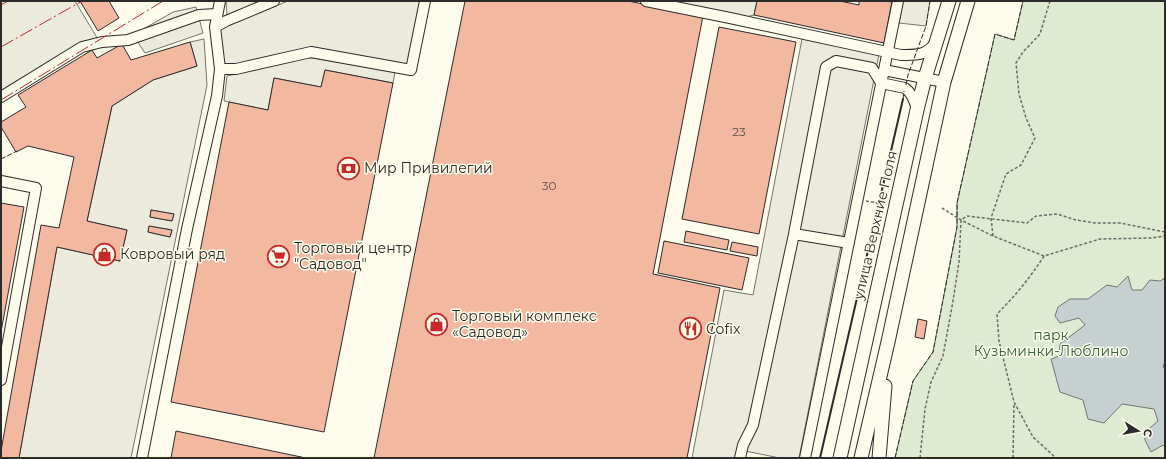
<svg xmlns="http://www.w3.org/2000/svg" width="1166" height="459" font-family="Montserrat,sans-serif">
  <rect width="100%" height="100%" fill="#fdfbea"/>
  <!-- green -->
  <path fill="#deebd1" stroke="#74746e" d="M1023,1H1165V458H895L913,381L933,352L957,227V203L995,34L1014,40Z"/>
  <!-- parking -->
  <path fill="#eceadb" stroke="#74746e" fill-rule="evenodd" d="M1,1H75L99,41L1,93Z
    M226,1H265L227,16Z
    M288,1H420L408,65L325,50L226,67L223,61L219,29Z
    M662,1H757L754,15L742,18Z
    M903,1H930L926,26L899,23Z
    M196,7L203,33L145,53L133,35L173,12Z
    M204,39L207,85L131,458H19L57,247L120,261L127,230L87,221L112,106L153,80L197,66L190,42ZM151,210L174,214L172,221L150,217ZM149,226L172,230L170,237L148,232Z
    M802,39L879,54L799,458H780L745,451L744,458H692L724,290L753,295Z
    M302,58H313L395,72L393,83L325,70L321,87L274,78L268,110L224,101L227,76Z"/>
  <!-- water -->
  <path fill="#c7d0d0" stroke="#74746e" d="M1128,276L1132,290H1142L1150,280L1160,281L1165,278V361L1163,367L1165,368V447L1163,445L1151,452L1145,440L1144,433L1158,421L1154,409L1122,404L1104,423L1088,419L1083,400L1060,392L1051,359L1059,356L1060,344L1085,325L1079,318L1060,323L1055,316L1058,307L1070,299H1088L1107,285L1117,287Z"/>
  <!-- building -->
  <path fill="#f2b8a0" stroke="#2b2b2b" d="M80,1H109L119,18L98,31Z
    M465,1H628L703,16L653,274L720,288L687,458H374Z
    M757,1H840L859,5V1H886L892,2L884,43L754,15Z
    M719,27L796,42L759,234L682,219Z
    M190,42L197,66L153,80L112,106L87,221L127,230L120,261L57,247L19,458H1V451L41,225L59,228L74,157L28,146L16,152L1,127V122L26,107L18,95L92,50L97,58L122,44L131,60Z
    M325,70L393,83L324,432L171,402L229,102L268,110L274,78L321,87Z
    M1,203L24,207L1,332Z
    M151,210L174,214L172,221L150,217Z
    M149,226L172,230L170,237L148,232Z
    M686,231L729,240L727,250L684,242Z
    M664,241L749,258L742,290L658,273Z
    M732,242L758,247L757,256L730,251Z
    M918,319L927,321L924,339L915,337Z
    M176,431L306,458H171Z"/>
  <g fill="none" stroke-linecap="round" stroke-linejoin="round">
    <defs>
      <path id="minor" d="M646,1L730,18L901,55C918,55 924,56 936,43
        M215,27L226,21L274,1
        M220,69H236L311,52L411,70L425,1
        M884,70L944,82
        M1,97L82,47L102,42L128,40L199,15L217,14
        M1,181L36,188L1,380
        M794,234L849,243
        M142,458L187,229L217,96L220,69L215,27L220,1
        M740,458L743,445L753,425L794,234L826,67L836,61L872,68L881,83L905,88C912,93 915,101 917,110
        M805,458L898,1"/>
      <path id="major" d="M840,458L917,110L925,78L949,1
        M861,458L888,342L944,82L968,1
        M879,458L885,386"/>
    </defs>
    <!-- minor casing -->
    <use href="#minor" stroke="#2b2b2b" stroke-width="12"/>
    <!-- major casing -->
    <use href="#major" stroke="#2b2b2b" stroke-width="15"/>
    <!-- path -->
    <path stroke="#6a6964" stroke-width="1.5" stroke-dasharray="3 2" stroke-linecap="butt" d="M866,201L884,204
      M942,208L961,220L993,236L1044,256L1100,239L1151,238L1165,236
      M993,236L991,218L1006,174L1021,165L1035,138L1026,118L1019,94L1016,63L1023,52L1040,34L1050,1
      M1044,256C1030,278 1015,296 997,314L999,341L1014,402L1033,437L1056,458
      M920,458L925,409L931,382L943,356L953,301L959,262L961,220L967,216L1027,223L1036,216L1057,214L1076,220L1095,223H1120L1165,232
      M1013,458L1014,404"/>
    <!-- minor -->
    <use href="#minor" stroke="#fdfbea" stroke-width="10"/>
    <!-- major -->
    <use href="#major" stroke="#fdfbea" stroke-width="13"/>
    <!-- fence -->
    <path stroke="#2b2b2b" stroke-width="1" stroke-dasharray="5 2" stroke-linecap="butt" d="M906,85L908,75L926,26L930,1
      M903,99L904,91
      M1,159L17,151
      M895,458L913,381L933,352L957,227V203L995,34L1014,40L1023,1"/>
    <!-- wall -->
    <path stroke="#2b2b2b" stroke-width="2" d="M820,458L903,99"/>
    <!-- power -->
    <path stroke="#c62828" stroke-width="1" stroke-dasharray="14 3 2 3" stroke-linecap="butt" d="M1,5L8,1
      M1,47L82,1
      M1,100L163,1"/>
  </g>
  <!-- icons -->
  <defs>
    <symbol id="bank-ring" viewBox="-11 -11 22 22"><circle r="9.5" fill="#fdfbea" stroke="#c62828" stroke-width="1.5"/><path d="M-6-4H6V4H-6ZM0-2.3a2.3 2.3 0 1 0 0 4.6a2.3 2.3 0 1 0 0-4.6Z" fill="#c62828"/></symbol>
    <symbol id="shop-ring" viewBox="-11 -11 22 22"><circle r="9.5" fill="#fdfbea" stroke="#c62828" stroke-width="1.5"/><path d="M-5-2.5h2.3a2.7 3.5 0 0 1 5.4 0H5L5.5 6h-11ZM-1.5-2.5h3a1.5 2.3 0 0 0-3 0Z" fill="#c62828"/></symbol>
    <symbol id="supermarket-ring" viewBox="-11 -11 22 22"><circle r="9.5" fill="#fdfbea" stroke="#c62828" stroke-width="1.5"/><path d="M-6-5.5h2.5l.6 2H6L4.5 2H-2.5L-4.4-4H-6ZM-1.5 3.2a1.3 1.3 0 1 0 .1 0ZM3 3.2a1.3 1.3 0 1 0 .1 0Z" fill="#c62828"/></symbol>
    <symbol id="restaurant-ring" viewBox="-11 -11 22 22"><circle r="9.5" fill="#fdfbea" stroke="#c62828" stroke-width="1.5"/><path d="M-5-6h1v4h1v-4h1v4h1v-4h1v5L-1.5 .5V6h-2V.5L-5-1ZM5-6V6H3V1.5H1.5Q1.5-4 5-6Z" fill="#c62828"/></symbol>
  </defs>
  <g fill-rule="evenodd">
    <use href="#bank-ring" x="336" y="156" width="25" height="25"/>
    <use href="#shop-ring" x="92" y="242" width="25" height="25"/>
    <use href="#supermarket-ring" x="266" y="244" width="25" height="25"/>
    <use href="#shop-ring" x="424" y="312" width="25" height="25"/>
    <use href="#restaurant-ring" x="678" y="316" width="25" height="25"/>
  </g>
  <g text-anchor="middle" dominant-baseline="central" stroke-width="3" stroke-linejoin="round" paint-order="stroke">
    <!-- number labels -->
    <g font-size="12" fill="#5d4e48">
      <text x="739" y="131">23</text>
      <text x="549" y="185">30</text>
    </g>
    <!-- poi labels -->
    <g font-size="14" fill="#2b2b2b" stroke="#fdfbea" text-anchor="start">
      <text x="364" y="168">Мир Привилегий</text>
      <text x="294" y="248">Торговый центр<tspan x="294" dy="16">"Садовод"</tspan></text>
      <text x="120" y="254">Ковровый ряд</text>
      <text x="452" y="316">Торговый комплекс<tspan x="452" dy="16">«Садовод»</tspan></text>
      <text x="706" y="329">Cofix</text>
    </g>
    <!-- street labels -->
    <g font-size="14" fill="#2b2b2b" stroke="#fdfbea">
      <text transform="translate(875 225) rotate(-77)">улица Верхние Поля</text>
    </g>
    <!-- park labels -->
    <g font-size="14" fill="#34623c" stroke="#fdfbea">
      <text x="1051" y="335">парк<tspan x="1051" dy="16">Кузьминки-Люблино</tspan></text>
    </g>
  </g>
  <!-- border -->
  <rect width="1166" height="459" fill="none" stroke="#2b2b2b" stroke-width="4"/>
  <!-- north arrow -->
  <g transform="translate(1138 431) rotate(101)" stroke="#fdfbea" stroke-width="3" paint-order="stroke">
  <path d="M0-3L7 15L0 10L-7 15Z" fill="#2b2b2b"/>
  <text y="-6" font-size="11" font-weight="bold" text-anchor="middle" fill="#2b2b2b">С</text>
  </g>
</svg>
